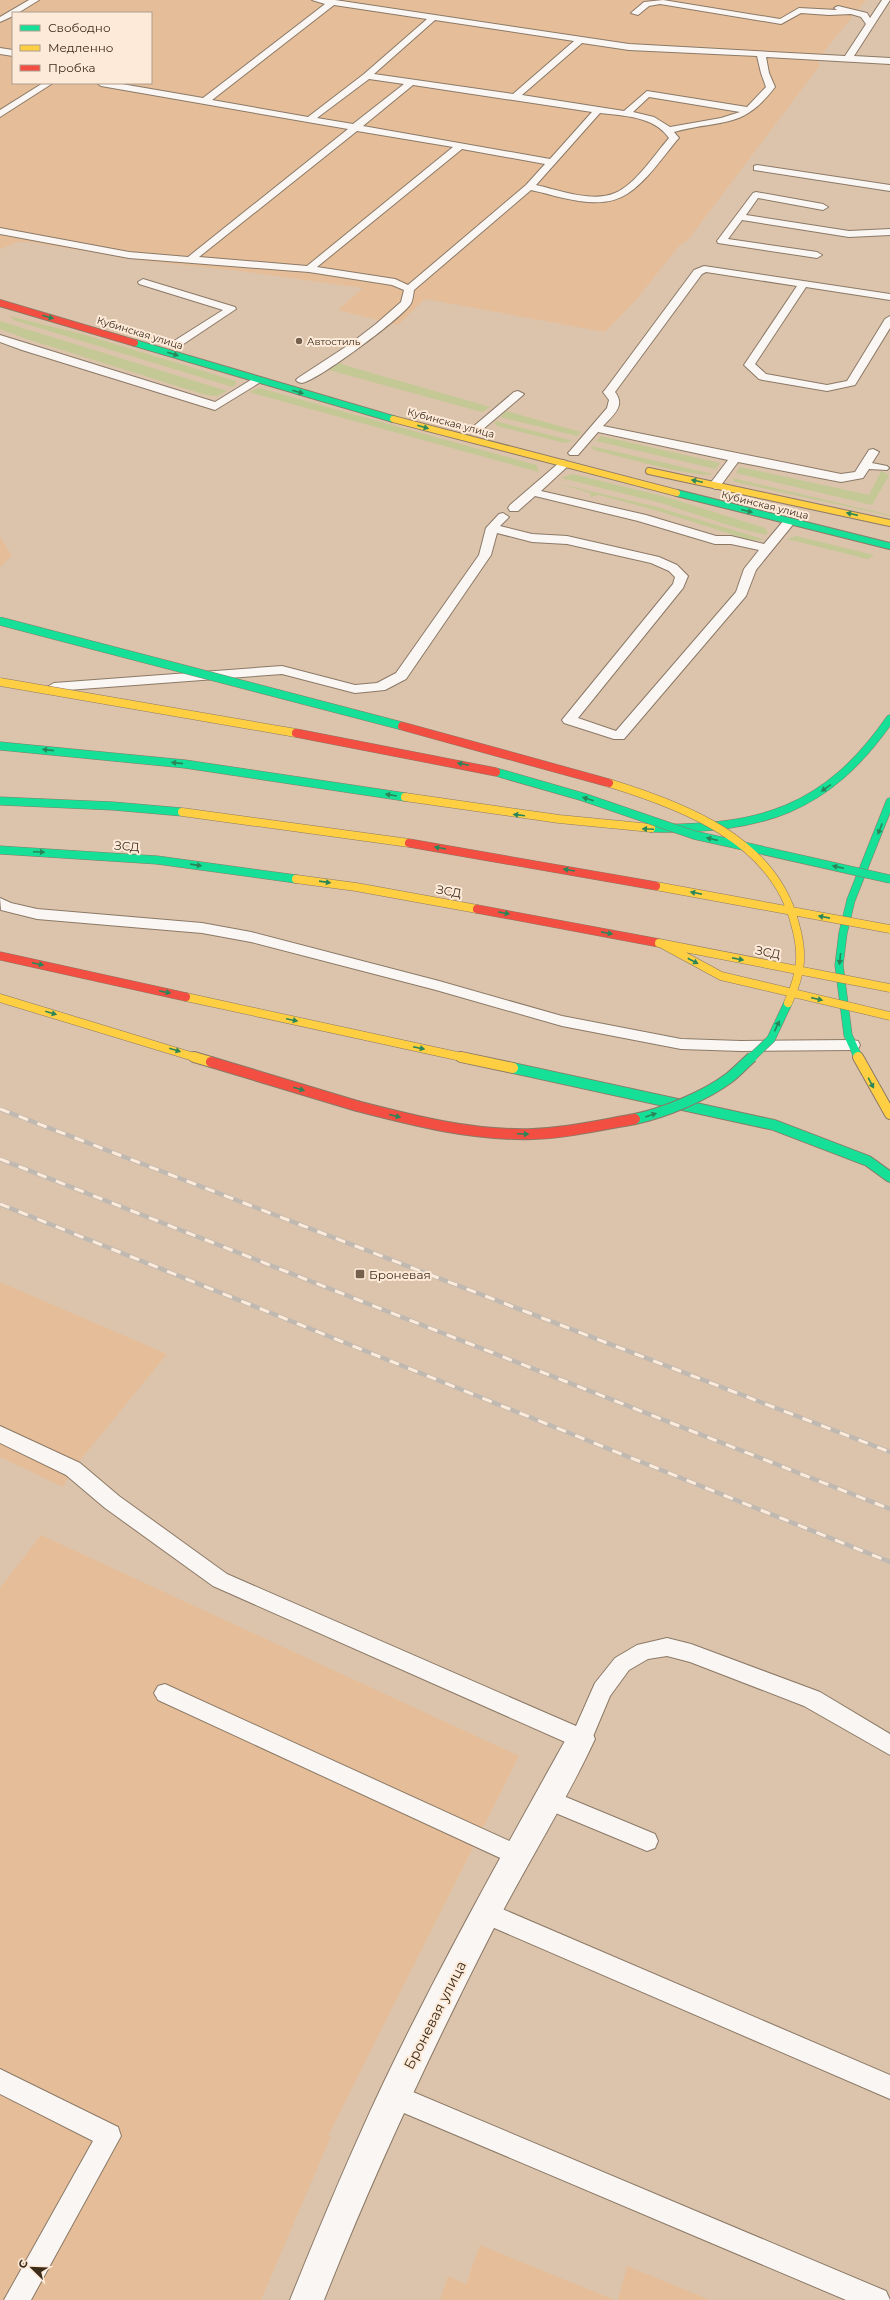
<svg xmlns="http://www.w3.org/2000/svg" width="890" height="2300" font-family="Montserrat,sans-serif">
  <rect width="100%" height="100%" fill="#dcc4ac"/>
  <!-- built -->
  <path fill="#e5be99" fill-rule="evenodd" d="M0,0H866L817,60L820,65L688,240L679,246L636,300L605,332L425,299L398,325L338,310L363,288L232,270L145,261L29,242H18L0,249ZM13,13H151V83H13Z
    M0,536L12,556L0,567Z
    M0,1282L167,1354L73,1469L63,1487L0,1457Z
    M41,1535L519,1756L328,2136H331L261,2300H0V1588Z
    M480,2245L615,2300H440L448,2276L466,2284Z
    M627,2266L710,2300H618Z"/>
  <!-- green -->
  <path fill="#c3c894" d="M9,316L82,334L236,381V384L233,387L16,321Z
    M0,321L227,391L217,396L206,395L27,339L0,329Z
    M339,363L351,367L490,407L482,412L329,370Z
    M259,388L536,465L539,472L249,392Z
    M506,411L581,432L577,436L500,417Z
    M494,422L495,421L573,441L565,443L497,426Z
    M601,436L720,463L716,469L596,441Z
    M591,446L713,474C697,479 615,455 594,450Z
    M740,467L869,495L881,471L889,475L872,505L736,473Z
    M573,474L666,497L765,528L768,532L766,535L734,527L661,503L561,478Z
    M732,478L890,515V516L735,482Z
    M556,483L657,507L763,539C755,543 738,536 730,534C686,519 643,506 598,495L591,497L590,493Z
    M796,536L874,555L868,559L787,539Z"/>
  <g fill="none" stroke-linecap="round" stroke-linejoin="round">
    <defs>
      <path id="lane" d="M29,0H39L18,13H13V16L0,22V17Z
        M312,0H335L629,44L845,56L866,24L861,17L851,14L829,15L801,13L781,24L660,4L649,6L638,15L631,13L644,2L663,0L780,19L799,8L837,10L834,8L838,6L867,13L870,18L882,0H890L854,56L890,58V64L766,57L769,73L775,87C742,131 720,119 674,132L679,138L677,140C662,158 647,181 627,194C600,212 559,196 531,190L414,290C413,295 413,301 410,305C397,321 320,379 302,383L298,382L296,380L298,378L350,344L376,324L401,302L404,290L392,285L309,272L129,258L0,234V228L129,252L188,257L348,129L101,86L97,83H116L203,98L325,4ZM334,5L427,19L364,74L308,117L212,100ZM435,20L574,41L513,94L374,74ZM582,43L629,50L757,56L761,73L766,87L747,107L647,91L624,111L522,95ZM369,79L404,84L353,124L317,118ZM413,85L592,112L550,159L363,126ZM649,97L740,112L721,118L670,127L654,117L633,112ZM600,113C624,116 654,116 669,138C655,154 635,185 615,193C592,203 559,190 536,185ZM357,131L453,147L307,266L199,257ZM462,149L545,164L526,185L408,285L395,279L317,267Z
        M0,48L13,50V56L0,54Z
        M43,83H53L0,117V110Z
        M757,165L890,185V191L754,170V166Z
        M756,192L823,204L828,207L823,210L758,198L746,215L849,231L890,229V235L849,237L742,220L728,239L817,252L822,255L817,258L718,243L717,241L753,193Z
        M704,266L890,294V300L806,287L755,364L766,374L827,385L847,381L885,319L890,316V328L855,385L827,391L763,380L759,379L744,365L797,286L706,272L702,274L615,392C626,406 613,415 603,426L841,474L855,472L869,450L873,449L879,452L872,463L887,466L889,468L887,470L869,469L863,478L841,482L738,462L719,488L715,489L709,485L728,460L598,432L578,455H570L568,453L570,451L607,408L609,400L603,392L605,390L694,270Z
        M143,279L235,307L236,309L182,345H174V341L223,310L139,284L138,282Z
        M0,335L215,402L254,378L258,377L264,380L215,410L22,350L0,342Z
        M518,391L524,394L522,396L482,430H474L472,428L474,426L514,392Z
        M564,460L570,464L568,466L541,491L646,515L716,536H731L764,544L785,519H793L795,522L756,570L746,596L624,739H614L564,723L562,720L673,584L675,577L669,571L651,563L567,544L532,542L497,533L491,555L406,679L385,690L355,693L282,674L54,691L47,687L54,683L282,666L355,685L377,683L396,673L479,555L486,528L499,514L503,513L509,517L500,526L532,534L567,536L659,557L677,565L688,576L683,588L578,718L616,731L736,592L744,569L759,550L731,544H715L638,521L535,496L518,511H510L508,508L510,505L560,462Z
        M0,898L11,903L37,909L202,923L251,932L439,981L562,1016L681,1039L741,1041L852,1040L858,1041L860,1045L858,1049L852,1050L741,1051L681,1049L562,1026L436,990L251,942L202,933L37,919L1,910Z
        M0,1426L80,1463L119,1496L227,1574L576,1726L595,1683L615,1658L637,1645L667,1638L691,1644L820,1692L890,1734V1755L804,1706L690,1662L667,1656L648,1659L629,1670L610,1696L589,1746L581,1749L213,1586L105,1508L66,1475L0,1443Z
        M165,1684L527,1849L530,1856L527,1863L519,1866L511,1863L158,1700L154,1693L158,1686Z
        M549,1790L655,1834L658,1841L655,1848L647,1851L541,1807L538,1800L541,1793Z
        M486,1902L890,2075V2099L478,1921L475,1913L478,1905Z
        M0,2069L118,2127L121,2136L31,2300H4L93,2141L0,2094Z
        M394,2084L886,2291L890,2300H846L385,2105L382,2096L385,2087Z"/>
      <path id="street" d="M581,1727L591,1730L595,1739C566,1802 528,1862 496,1924C433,2047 375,2171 324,2300H290C319,2228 349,2156 382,2086C440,1964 506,1847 571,1730Z"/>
      <path id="fast-far2" d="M135,343L393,419
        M677,493L890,546"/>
      <path id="fast-far1" d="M0,746L185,764L405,797
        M651,828C760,830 826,811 890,719
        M0,850L157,860L296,879
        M858,1057L848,1035L839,965L843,933L851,900L890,802"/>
      <path id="fast" d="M513,1068L774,1125L868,1161L890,1177"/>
      <path id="slow-far2" d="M393,419L677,493
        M649,471L890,523"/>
      <path id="slow-far1" d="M405,797L559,819L651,828
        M296,879L356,887L477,909
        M186,997L466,1058
        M0,998L197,1058"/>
      <path id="slow" d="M194,1057L211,1062
        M461,1057L513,1068
        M858,1057L890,1114"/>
      <path id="jam-far2" d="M0,303L135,343"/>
      <path id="jam-far1" d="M477,909L659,943
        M0,956L186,997"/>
      <path id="jam" d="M211,1062L357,1106"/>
    </defs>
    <!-- lane casing -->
    <use href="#lane" stroke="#8b7966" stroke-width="2"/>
    <!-- street casing -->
    <use href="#street" stroke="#8b7966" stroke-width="2"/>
    <!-- fast-far2 casing -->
    <use href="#fast-far2" stroke="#8b7966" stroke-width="8"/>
    <!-- fast-far1 casing -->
    <use href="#fast-far1" stroke="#8b7966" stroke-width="9"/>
    <!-- fast casing -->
    <use href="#fast" stroke="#8b7966" stroke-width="12"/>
    <!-- slow-far2 casing -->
    <use href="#slow-far2" stroke="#8b7966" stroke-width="8"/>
    <!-- slow-far1 casing -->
    <use href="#slow-far1" stroke="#8b7966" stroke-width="9"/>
    <!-- slow casing -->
    <use href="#slow" stroke="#8b7966" stroke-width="12"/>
    <!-- jam-far2 casing -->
    <use href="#jam-far2" stroke="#8b7966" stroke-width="8"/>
    <!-- jam-far1 casing -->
    <use href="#jam-far1" stroke="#8b7966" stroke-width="9"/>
    <!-- jam casing -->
    <use href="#jam" stroke="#8b7966" stroke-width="12"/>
    <!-- lane -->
    <use href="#lane" fill="#faf6f3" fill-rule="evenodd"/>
    <!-- street -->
    <use href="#street" fill="#faf6f3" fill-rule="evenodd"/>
    <!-- fast-far2 -->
    <use href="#fast-far2" stroke="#16e098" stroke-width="6"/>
    <!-- fast-far1 -->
    <use href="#fast-far1" stroke="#16e098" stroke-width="8"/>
    <!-- fast -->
    <use href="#fast" stroke="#16e098" stroke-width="10"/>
    <!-- slow-far2 -->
    <use href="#slow-far2" stroke="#ffcf43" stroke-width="6"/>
    <!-- slow-far1 -->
    <use href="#slow-far1" stroke="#ffcf43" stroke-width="8"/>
    <!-- slow -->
    <use href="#slow" stroke="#ffcf43" stroke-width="10"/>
    <!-- jam-far2 -->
    <use href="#jam-far2" stroke="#f24e42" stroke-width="6"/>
    <!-- jam-far1 -->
    <use href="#jam-far1" stroke="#f24e42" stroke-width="8"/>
    <!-- jam -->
    <use href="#jam" stroke="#f24e42" stroke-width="10"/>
    <defs>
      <path id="rail" d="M0,1109L890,1452
        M0,1159L890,1509
        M0,1204L890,1562"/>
    </defs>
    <!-- rail casing -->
    <use href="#rail" stroke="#bfb9b2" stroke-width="4.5"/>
    <!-- rail -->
    <use href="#rail" stroke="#fdead9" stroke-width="3" stroke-dasharray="10" stroke-linecap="butt"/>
    <defs>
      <path id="fast-bridge-far2" d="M0,621H2"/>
      <path id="fast-bridge-far1" d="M0,621L402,726
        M496,772L583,797L694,835L890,879
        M0,801L113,806L182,812
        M751,1058L771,1039L788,1003"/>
      <path id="fast-bridge" d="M635,1119C664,1113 705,1096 729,1078C737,1072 744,1064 752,1057"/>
      <path id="slow-bridge" d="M0,682L296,733
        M609,783C684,806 774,840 795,924C804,955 801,974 788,1003
        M182,812L409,843
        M656,886L890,929
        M659,943L890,988
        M662,944L721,976L890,1016"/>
      <path id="jam-bridge-far1" d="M402,726L609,783
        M296,733L496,772
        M409,843L656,886"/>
      <path id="jam-bridge" d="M357,1106C415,1121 473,1136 533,1134C567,1133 601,1125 635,1119"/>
    </defs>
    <!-- fast-bridge-far2 casing -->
    <use href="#fast-bridge-far2" stroke="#8b7966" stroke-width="8" stroke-linecap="butt"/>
    <!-- fast-bridge-far1 casing -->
    <use href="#fast-bridge-far1" stroke="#8b7966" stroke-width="9" stroke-linecap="butt"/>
    <!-- fast-bridge casing -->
    <use href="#fast-bridge" stroke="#8b7966" stroke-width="12" stroke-linecap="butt"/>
    <!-- slow-bridge casing -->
    <use href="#slow-bridge" stroke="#8b7966" stroke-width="9" stroke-linecap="butt"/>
    <!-- jam-bridge-far1 casing -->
    <use href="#jam-bridge-far1" stroke="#8b7966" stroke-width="9" stroke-linecap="butt"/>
    <!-- jam-bridge casing -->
    <use href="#jam-bridge" stroke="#8b7966" stroke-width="12" stroke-linecap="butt"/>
    <!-- fast-bridge-far2 -->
    <use href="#fast-bridge-far2" stroke="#16e098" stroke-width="6"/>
    <!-- fast-bridge-far1 -->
    <use href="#fast-bridge-far1" stroke="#16e098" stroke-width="8"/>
    <!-- fast-bridge -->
    <use href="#fast-bridge" stroke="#16e098" stroke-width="10"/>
    <!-- slow-bridge -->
    <use href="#slow-bridge" stroke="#ffcf43" stroke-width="8"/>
    <!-- jam-bridge-far1 -->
    <use href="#jam-bridge-far1" stroke="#f24e42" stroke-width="8"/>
    <!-- jam-bridge -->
    <use href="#jam-bridge" stroke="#f24e42" stroke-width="10"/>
  </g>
  <!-- one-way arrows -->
  <defs><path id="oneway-solid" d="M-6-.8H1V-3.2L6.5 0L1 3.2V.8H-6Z"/></defs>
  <g fill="#2a8659">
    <use href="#oneway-solid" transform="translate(48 317) rotate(16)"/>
    <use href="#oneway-solid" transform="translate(173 354) rotate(17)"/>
    <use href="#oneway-solid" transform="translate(298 392) rotate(16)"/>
    <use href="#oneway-solid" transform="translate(423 427) rotate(16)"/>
    <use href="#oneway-solid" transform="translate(697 481) rotate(-168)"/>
    <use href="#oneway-solid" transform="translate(747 511) rotate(14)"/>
    <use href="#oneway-solid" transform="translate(852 514) rotate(-167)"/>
    <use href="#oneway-solid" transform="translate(48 750) rotate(-174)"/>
    <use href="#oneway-solid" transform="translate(177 763) rotate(-174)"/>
    <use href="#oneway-solid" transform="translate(463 764) rotate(-168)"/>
    <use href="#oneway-solid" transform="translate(826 788) rotate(145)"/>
    <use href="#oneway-solid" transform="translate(391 795) rotate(-171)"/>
    <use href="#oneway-solid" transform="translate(588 799) rotate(-162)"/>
    <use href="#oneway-solid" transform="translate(519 815) rotate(-173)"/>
    <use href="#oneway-solid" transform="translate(648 829) rotate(-177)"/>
    <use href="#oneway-solid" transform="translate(880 829) rotate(111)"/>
    <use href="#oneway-solid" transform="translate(712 839) rotate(-167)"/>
    <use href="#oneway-solid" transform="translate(440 848) rotate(-170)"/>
    <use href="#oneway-solid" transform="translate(39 852) rotate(3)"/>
    <use href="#oneway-solid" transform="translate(196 865) rotate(8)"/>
    <use href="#oneway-solid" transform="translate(838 867) rotate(-167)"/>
    <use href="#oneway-solid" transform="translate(569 870) rotate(-170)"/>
    <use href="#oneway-solid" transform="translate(325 882) rotate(8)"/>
    <use href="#oneway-solid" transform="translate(696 893) rotate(-169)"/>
    <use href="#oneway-solid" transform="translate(504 913) rotate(11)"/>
    <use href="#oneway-solid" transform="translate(824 917) rotate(-169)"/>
    <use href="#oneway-solid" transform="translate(607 933) rotate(11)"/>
    <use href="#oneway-solid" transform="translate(738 959) rotate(11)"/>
    <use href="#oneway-solid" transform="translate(840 959) rotate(96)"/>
    <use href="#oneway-solid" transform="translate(693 961) rotate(28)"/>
    <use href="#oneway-solid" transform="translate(38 964) rotate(12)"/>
    <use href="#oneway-solid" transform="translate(165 992) rotate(12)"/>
    <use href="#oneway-solid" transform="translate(817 999) rotate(13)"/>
    <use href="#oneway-solid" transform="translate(51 1013) rotate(16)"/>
    <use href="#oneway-solid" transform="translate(292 1020) rotate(12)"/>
    <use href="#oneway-solid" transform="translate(777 1026) rotate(-65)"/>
    <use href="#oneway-solid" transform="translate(419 1048) rotate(12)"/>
    <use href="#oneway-solid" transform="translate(175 1050) rotate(18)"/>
    <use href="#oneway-solid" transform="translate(871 1083) rotate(62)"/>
    <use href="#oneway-solid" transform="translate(299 1089) rotate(16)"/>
    <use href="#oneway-solid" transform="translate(651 1115) rotate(-19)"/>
    <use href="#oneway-solid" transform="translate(395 1116) rotate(14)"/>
    <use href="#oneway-solid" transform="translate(523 1134) rotate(2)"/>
  </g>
  <!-- markers -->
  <g fill="#75614d" stroke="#fdead9" stroke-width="1.5">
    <circle cx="299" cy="341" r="4"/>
    <rect x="355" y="1269" width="10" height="10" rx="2"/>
  </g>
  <g text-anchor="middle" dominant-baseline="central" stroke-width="4" stroke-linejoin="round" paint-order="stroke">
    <!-- far-street labels -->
    <g font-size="10" fill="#3d2c1a" stroke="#fdead9">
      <text transform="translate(140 333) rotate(17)">Кубинская улица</text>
      <text transform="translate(451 423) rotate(15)">Кубинская улица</text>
      <text transform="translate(765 505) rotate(14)">Кубинская улица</text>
    </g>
    <!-- far-poi labels -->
    <g font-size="10" fill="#3d2c1a" stroke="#fdead9" text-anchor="start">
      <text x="307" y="341">Автостиль</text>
    </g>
    <!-- street labels -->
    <g font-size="12" fill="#3d2c1a" stroke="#fdead9">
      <text transform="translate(127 846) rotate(4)">ЗСД</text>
      <text transform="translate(449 891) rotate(10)">ЗСД</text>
      <text transform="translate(768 952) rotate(11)">ЗСД</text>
    </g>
    <!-- poi labels -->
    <g font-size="12" fill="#3d2c1a" stroke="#fdead9" text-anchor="start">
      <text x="369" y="1274">Броневая</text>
    </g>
    <!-- near-street labels -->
    <g font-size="14" fill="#3d2c1a" stroke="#fdead9">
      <text transform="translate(435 2015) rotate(-63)">Броневая улица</text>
    </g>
  </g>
  <!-- legend -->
  <rect x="12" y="12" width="140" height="72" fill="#fdead9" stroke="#b09e8d"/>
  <rect x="20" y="25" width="20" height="6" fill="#16e098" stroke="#b09e8d"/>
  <text x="48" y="32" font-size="12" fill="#3d2c1a">Свободно</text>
  <rect x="20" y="45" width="20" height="6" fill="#ffcf43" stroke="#b09e8d"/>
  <text x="48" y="52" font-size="12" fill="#3d2c1a">Медленно</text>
  <rect x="20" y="65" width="20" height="6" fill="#f24e42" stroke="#b09e8d"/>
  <text x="48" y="72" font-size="12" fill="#3d2c1a">Пробка</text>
  <!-- north arrow -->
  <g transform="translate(32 2268) rotate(293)" stroke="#fdead9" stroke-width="3" paint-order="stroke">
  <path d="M0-3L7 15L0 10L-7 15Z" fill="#3d2c1a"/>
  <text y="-6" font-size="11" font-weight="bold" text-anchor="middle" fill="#3d2c1a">С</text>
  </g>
</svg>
